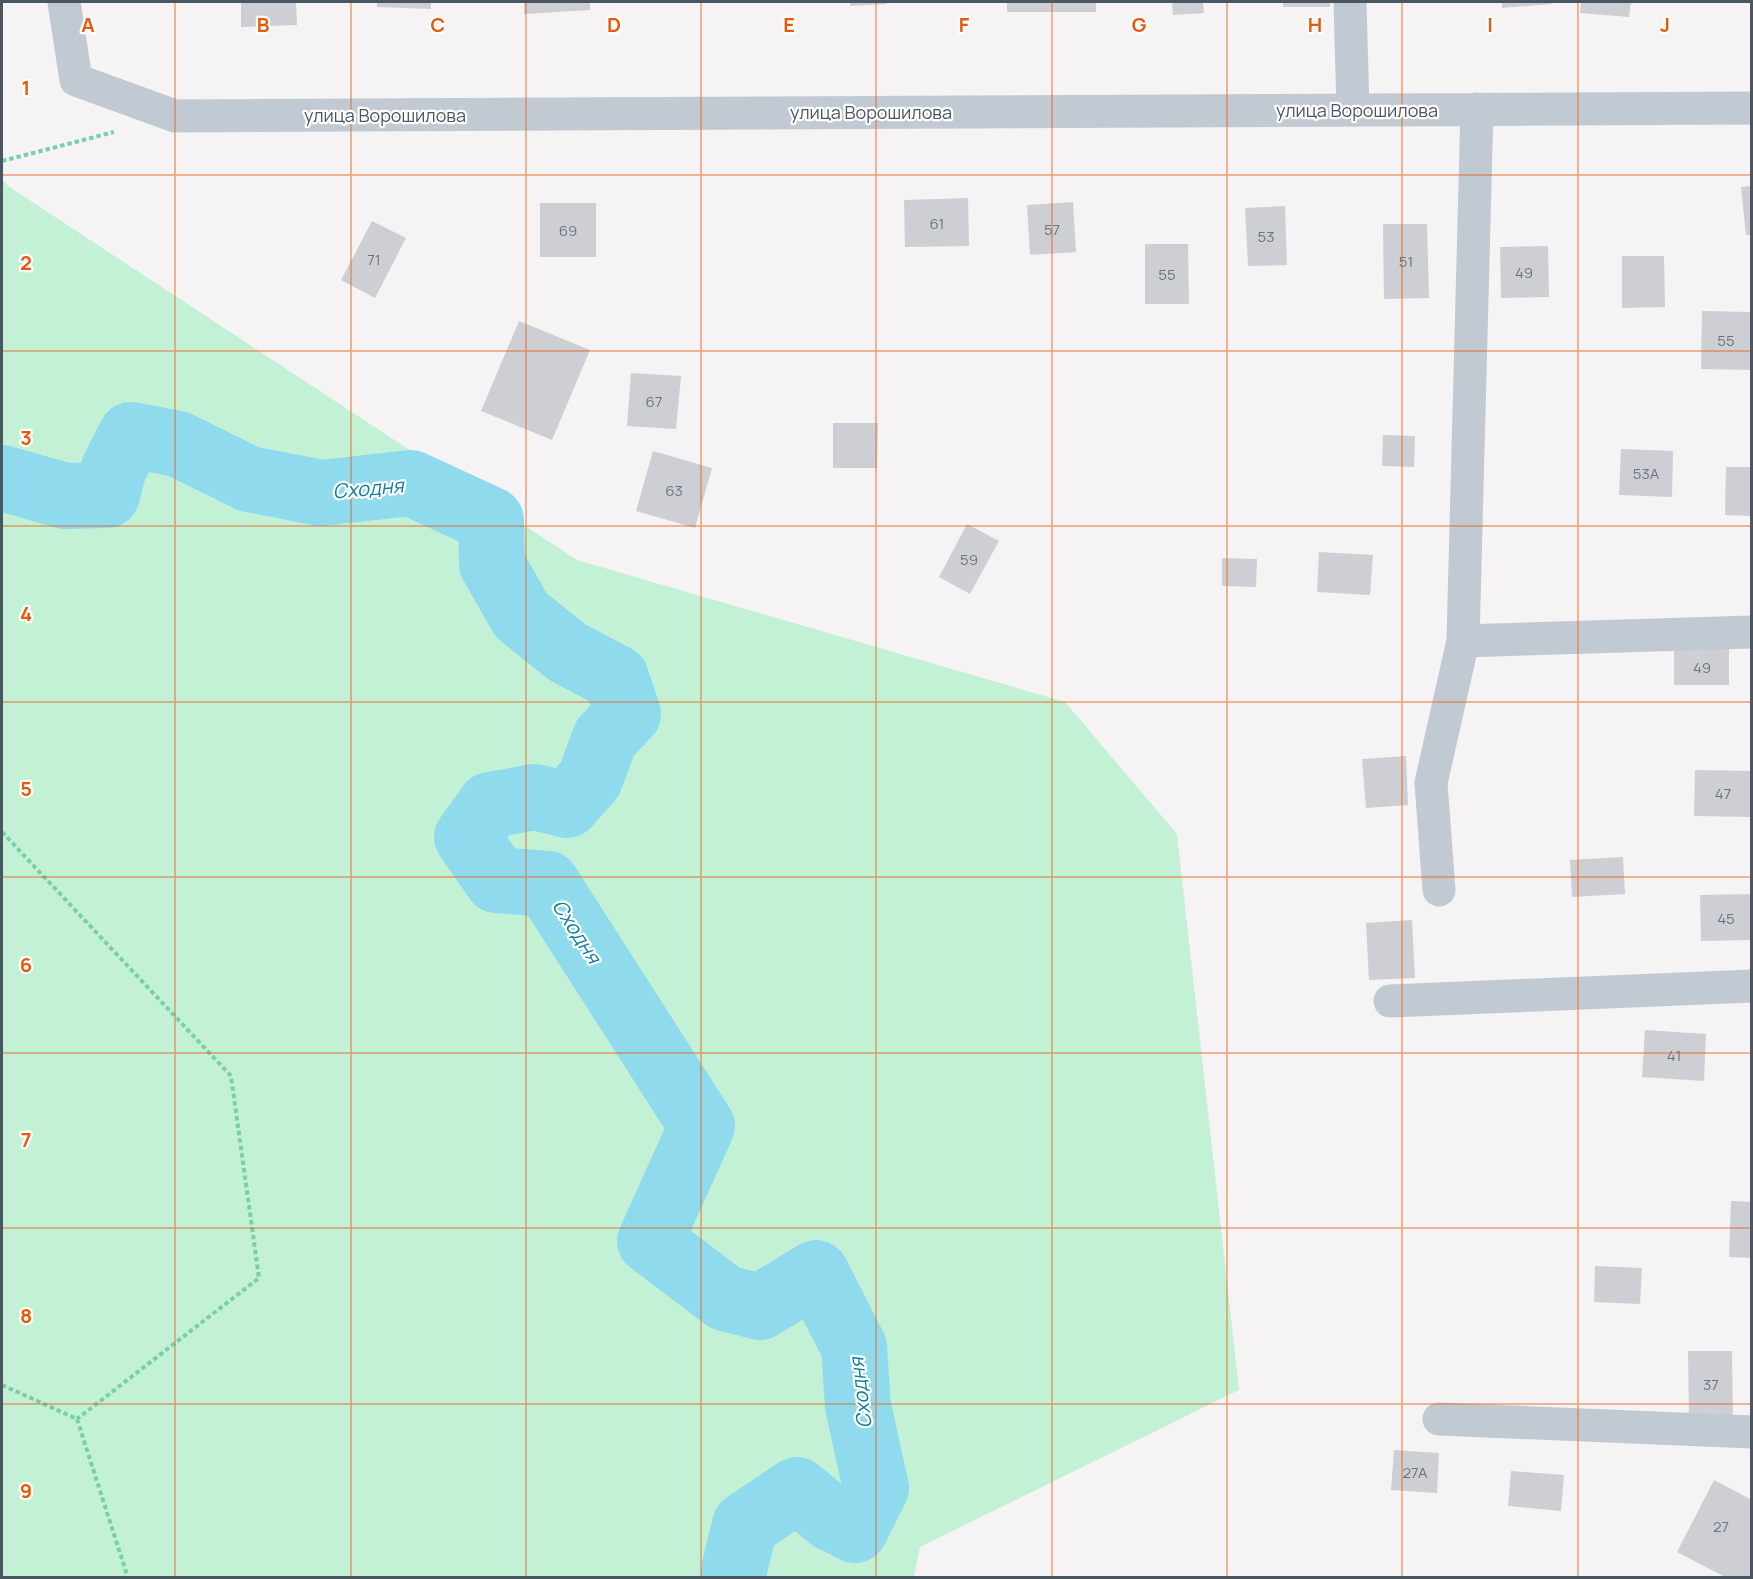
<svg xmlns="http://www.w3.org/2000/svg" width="1753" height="1579" font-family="Manrope,sans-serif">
  <rect width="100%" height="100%" fill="#f5f3f3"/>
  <!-- green -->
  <path fill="#c3f1d5" d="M2,179L8,186L577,560L1065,702L1177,834L1239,1390L920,1547L914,1577H2Z"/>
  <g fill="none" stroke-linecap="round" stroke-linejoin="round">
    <!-- river -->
    <path stroke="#90daee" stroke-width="66" d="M2,478L65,496L107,495L114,468L131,435L178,444L249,479L321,493L411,483L491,520L492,564L521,615L567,652L616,678L628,714L605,738L590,779L567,805L535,797L490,805L467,837L497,880L547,884L702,1126L650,1241L725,1298L760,1307L816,1273L854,1347L858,1406L876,1488L855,1530L831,1518L797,1490L745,1525L734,1570V1578"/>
  </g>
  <!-- building -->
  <path fill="#cdcfd5" d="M241,2H296L297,25L241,27Z
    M377,2H431V9L377,7Z
    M524,2H590V10L524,14Z
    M850,2H886L887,4L850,6Z
    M1007,2H1096V12H1007Z
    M1172,2H1203L1204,13L1173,15Z
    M1283,2H1330V7H1283Z
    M1502,2H1552V4L1502,8Z
    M1581,2H1631L1629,17L1580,13Z
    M1752,186V235H1746L1741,187Z
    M968,198L969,246L905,247L904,200Z
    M1073,202L1076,252L1030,255L1027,205Z
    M540,203H596V257H540Z
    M1285,206L1287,265L1248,266L1245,208Z
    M372,221L406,238L375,298L341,280Z
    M1383,224H1427L1429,298L1384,299Z
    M1145,244H1188L1189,304H1145Z
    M1548,246L1549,297L1501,298L1500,247Z
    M1622,256H1664L1665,307L1622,308Z
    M1702,311L1751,312L1750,370L1701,369Z
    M519,321L590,350L552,440L481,411Z
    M631,373L681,376L676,429L627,426Z
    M833,423H878L877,468H833Z
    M1383,435L1415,436L1414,467L1382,466Z
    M1621,449L1673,451L1672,497L1619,495Z
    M653,451L712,468L695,528L636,511Z
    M1726,467H1752V516L1725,515Z
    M967,524L999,541L970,594L939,577Z
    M1319,552L1373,555L1370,595L1317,592Z
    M1222,558L1257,559L1256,587L1222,586Z
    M1674,649H1729V685H1674Z
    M1406,756L1408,805L1366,808L1362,759Z
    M1695,770L1752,771V817L1694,816Z
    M1623,857L1625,894L1572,897L1570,860Z
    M1752,894V940L1701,941L1700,895Z
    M1412,920L1415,978L1369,980L1366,923Z
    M1645,1030L1706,1034L1704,1081L1642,1077Z
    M1731,1201L1752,1202V1258L1729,1257Z
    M1595,1266L1642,1268L1640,1304L1594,1302Z
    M1688,1351H1732L1733,1418L1689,1419Z
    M1394,1450L1439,1453L1437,1493L1391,1490Z
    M1511,1471L1564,1475L1561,1511L1508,1506Z
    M1714,1480L1752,1500V1578H1727L1677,1552Z"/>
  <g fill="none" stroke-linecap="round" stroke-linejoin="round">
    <!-- path -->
    <path stroke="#7ad0a6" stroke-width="4" stroke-dasharray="4.5 3" stroke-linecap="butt" d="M2,161L114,132
      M2,832L231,1076L259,1278L77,1419
      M2,1385L77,1419L128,1578"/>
    <!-- minor -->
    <path stroke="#c1cad2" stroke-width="33" d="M64,2L76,80L175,116L1752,108
      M1350,2L1353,110
      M1463,641L1752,632
      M1439,890L1431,783L1463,641L1477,109
      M1390,1001L1752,986
      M1439,1419L1752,1432"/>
  </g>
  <!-- grid -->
  <path fill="none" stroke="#e8590c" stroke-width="1.5" stroke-opacity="0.55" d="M175,2V1578M351,2V1578M526,2V1578M701,2V1578M876,2V1578M1052,2V1578M1227,2V1578M1402,2V1578M1578,2V1578M2,175H1752M2,351H1752M2,526H1752M2,702H1752M2,877H1752M2,1053H1752M2,1228H1752M2,1404H1752"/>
  <g text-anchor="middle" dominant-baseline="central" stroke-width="4.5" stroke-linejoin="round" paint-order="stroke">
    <!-- number labels -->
    <g font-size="15" fill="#6b747e">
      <text x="937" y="223">61</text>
      <text x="1052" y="229">57</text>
      <text x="568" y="230">69</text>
      <text x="1266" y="236">53</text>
      <text x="374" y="259">71</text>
      <text x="1406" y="261">51</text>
      <text x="1524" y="272">49</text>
      <text x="1167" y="274">55</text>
      <text x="1726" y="340">55</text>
      <text x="654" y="401">67</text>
      <text x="1646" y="473">53А</text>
      <text x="674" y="490">63</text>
      <text x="969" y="559">59</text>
      <text x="1702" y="667">49</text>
      <text x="1723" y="793">47</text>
      <text x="1726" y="918">45</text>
      <text x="1674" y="1055">41</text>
      <text x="1711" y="1384">37</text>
      <text x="1415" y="1472">27А</text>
      <text x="1721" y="1526">27</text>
    </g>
    <!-- street labels -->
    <g font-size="18" fill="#4a5661" stroke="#fff">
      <text x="1357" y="110">улица Ворошилова</text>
      <text x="871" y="112">улица Ворошилова</text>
      <text x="385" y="115">улица Ворошилова</text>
    </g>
    <!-- water labels -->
    <g font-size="20" font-style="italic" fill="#0c7c9b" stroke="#fff">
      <text transform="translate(368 488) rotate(-5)">Сходня</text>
      <text transform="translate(577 931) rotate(57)">Сходня</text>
      <text transform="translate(860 1393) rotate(-97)">Сходня</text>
    </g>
  </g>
  <g font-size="20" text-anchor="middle" font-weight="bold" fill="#e8590c" stroke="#fff" stroke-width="4.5" stroke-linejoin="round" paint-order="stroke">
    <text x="88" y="32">A</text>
    <text x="263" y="32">B</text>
    <text x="438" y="32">C</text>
    <text x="614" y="32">D</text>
    <text x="789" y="32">E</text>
    <text x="964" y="32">F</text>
    <text x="1139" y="32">G</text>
    <text x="1315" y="32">H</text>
    <text x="1490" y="32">I</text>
    <text x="1665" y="32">J</text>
    <text x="26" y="95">1</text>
    <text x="26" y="270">2</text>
    <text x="26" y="445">3</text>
    <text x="26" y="621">4</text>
    <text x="26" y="796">5</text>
    <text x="26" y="972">6</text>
    <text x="26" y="1147">7</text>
    <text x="26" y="1323">8</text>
    <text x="26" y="1498">9</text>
  </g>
  <!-- border -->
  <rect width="1753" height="1579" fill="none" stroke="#4a5661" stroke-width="6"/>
</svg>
